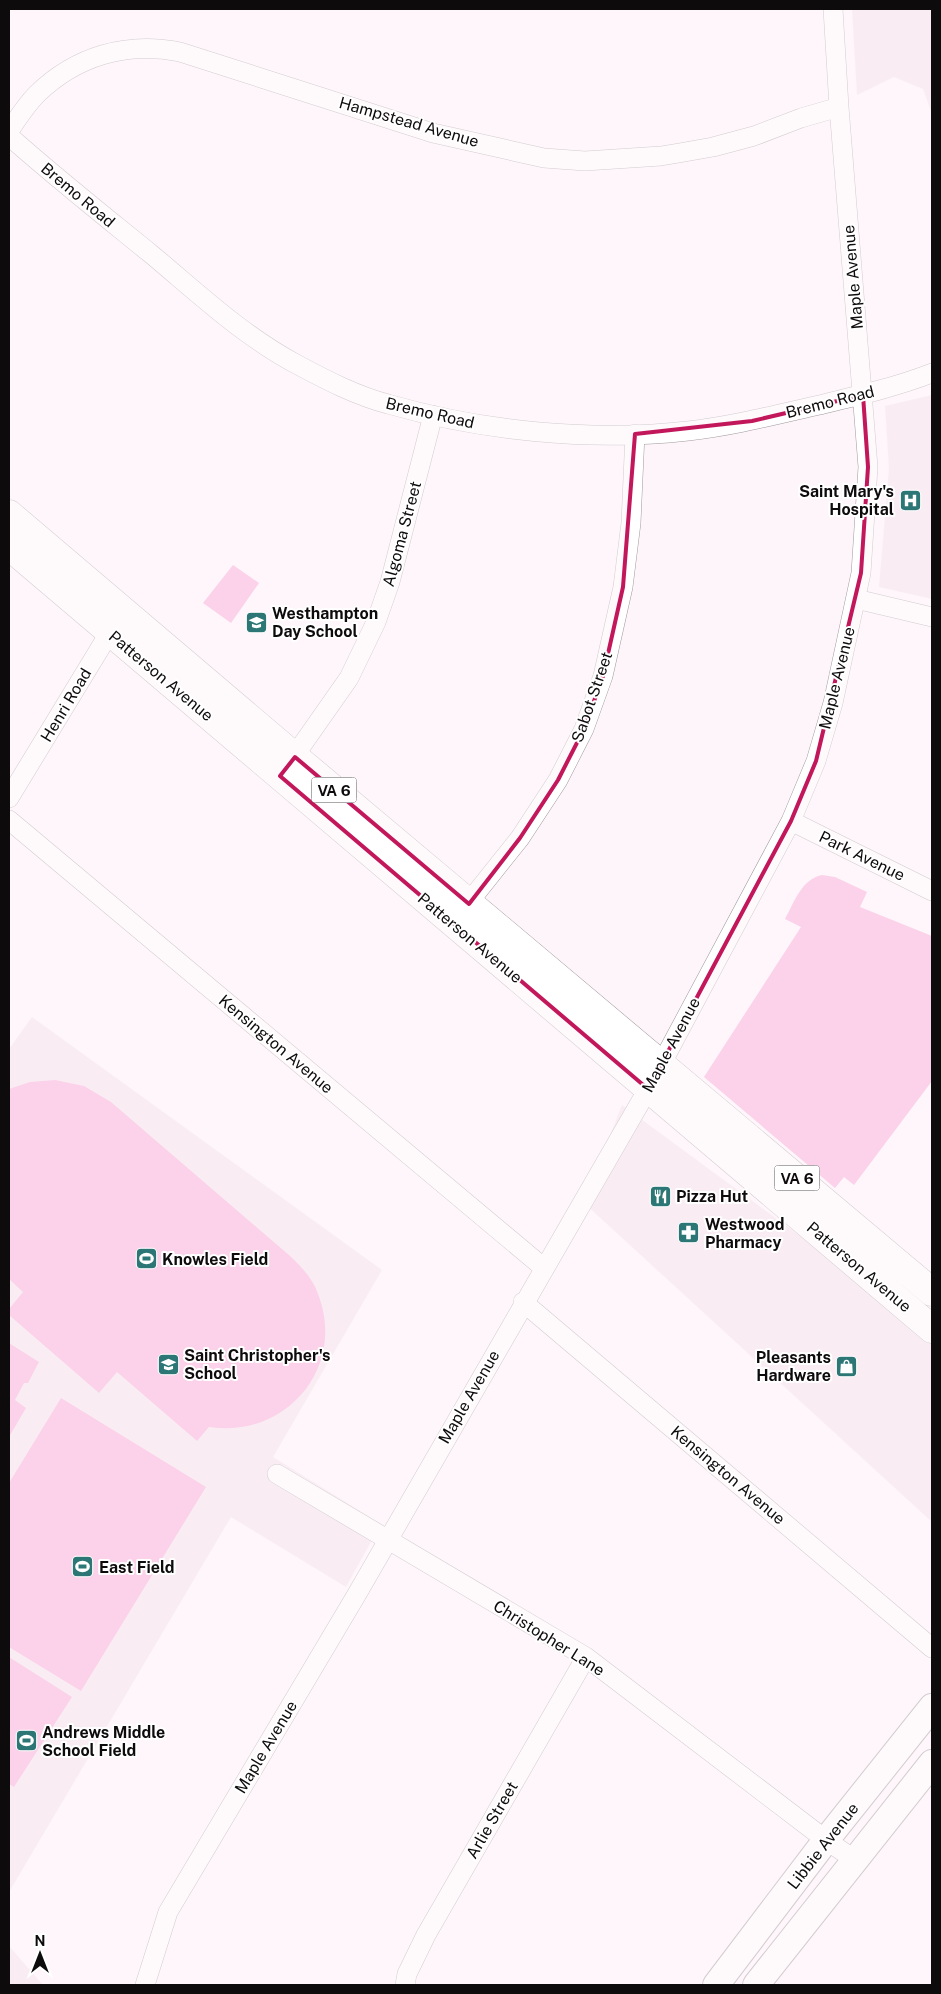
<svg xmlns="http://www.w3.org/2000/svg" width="941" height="1994" font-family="'Public Sans',sans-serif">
  <rect width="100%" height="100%" fill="#fef5fa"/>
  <!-- built -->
  <path fill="#f3e3ec" d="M852,9H932V114L923,89L894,77L857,95Z
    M932,395V599L879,587L889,468L885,406Z
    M32,1017L382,1270L273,1457L381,1524L346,1587L231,1517L9,1892V1049Z
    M622,1105L932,1333V1522L584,1203Z
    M9,1946L43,1985H9Z"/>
  <!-- green -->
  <path fill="#f9a7d6" d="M233,565L259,583L231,623L203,603Z
    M822,875L835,877L867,892L860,907L932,936V1081L854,1185L844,1177L835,1188L704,1077L801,927L785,919C795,901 801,880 822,875Z
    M55,1080L84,1086L111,1102L289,1255C301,1266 313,1279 318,1294C347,1368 285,1439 209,1427L197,1441L117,1372L99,1393L9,1315V1309L23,1292L9,1279V1089L30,1082Z
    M9,1343L39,1362L28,1383H24L15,1400L26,1408L9,1437Z
    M61,1398L206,1487L81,1691L9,1647V1483Z
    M9,1657L72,1697L14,1787L9,1784Z"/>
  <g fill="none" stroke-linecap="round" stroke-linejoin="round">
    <defs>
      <path id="street" d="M9,131C18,118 26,105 37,94C76,56 127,41 180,52L433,133L544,158L585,161L661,156L679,153L713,147L754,136L801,118L839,107
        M9,136C55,177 103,215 151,254C199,294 243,336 298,365C326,380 357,396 388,404C482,431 590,442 688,431C732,426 775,415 819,405C857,396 896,387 932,373
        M856,599L932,617
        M288,765L349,678L376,622L390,582L433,415
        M9,798L116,622
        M9,820L544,1268
        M791,821L932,891
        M461,912L520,838L558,780L584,729L603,676L623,587L631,523L635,434
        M523,1302L932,1648
        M277,1474L586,1657L826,1840L855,1860
        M145,1985L168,1912L357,1594L648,1089L791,821L816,761L833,703L861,573L868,467L839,107L833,9
        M405,1985L407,1974L426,1935L586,1657"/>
      <path id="secondary" d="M716,1985L826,1840L932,1707
        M756,1985L932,1763"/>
      <path id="primary" d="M9,514L295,757L932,1292
        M9,546L932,1329"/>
    </defs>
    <!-- street casing -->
    <use href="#street" stroke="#a1999d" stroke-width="20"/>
    <!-- secondary casing -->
    <use href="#secondary" stroke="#a1999d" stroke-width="28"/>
    <!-- primary casing -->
    <use href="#primary" stroke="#a1999d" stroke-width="29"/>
    <!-- street -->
    <use href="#street" stroke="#fff" stroke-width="19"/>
    <!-- secondary -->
    <use href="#secondary" stroke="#fff" stroke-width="26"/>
    <!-- primary -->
    <use href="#primary" stroke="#fff" stroke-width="28"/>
  </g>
  <!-- marked area -->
  <path d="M0 0H941V1994H0ZM863,395L868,467L861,573L816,761L791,821L648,1089L280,776L295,757L469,904L520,838L558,780L584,729L603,676L623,587L635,434L752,421Z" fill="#fef5fa" fill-opacity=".55" fill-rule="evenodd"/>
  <path fill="none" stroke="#c2185b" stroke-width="4" stroke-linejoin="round" d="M863,395L868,467L861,573L816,761L791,821L648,1089L280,776L295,757L469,904L520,838L558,780L584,729L603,676L623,587L635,434L752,421Z"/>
  <!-- icons -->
  <defs>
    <symbol id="hospital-square" viewBox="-11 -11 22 22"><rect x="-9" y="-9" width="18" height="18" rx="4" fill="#2d7676" stroke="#fff"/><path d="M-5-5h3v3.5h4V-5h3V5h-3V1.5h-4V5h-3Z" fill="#fff"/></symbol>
    <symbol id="school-square" viewBox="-11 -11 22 22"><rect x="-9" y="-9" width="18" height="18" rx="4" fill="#2d7676" stroke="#fff"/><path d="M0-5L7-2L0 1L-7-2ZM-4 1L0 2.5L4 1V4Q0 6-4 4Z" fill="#fff"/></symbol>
    <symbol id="restaurant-square" viewBox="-11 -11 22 22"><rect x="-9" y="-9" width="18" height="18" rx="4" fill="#2d7676" stroke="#fff"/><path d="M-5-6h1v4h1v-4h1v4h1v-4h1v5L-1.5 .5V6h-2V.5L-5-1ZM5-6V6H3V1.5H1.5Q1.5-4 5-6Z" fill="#fff"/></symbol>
    <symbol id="pharmacy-square" viewBox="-11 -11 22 22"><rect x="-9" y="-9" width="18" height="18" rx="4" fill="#2d7676" stroke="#fff"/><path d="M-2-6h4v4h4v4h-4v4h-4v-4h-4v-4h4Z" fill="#fff"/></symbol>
    <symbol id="stadium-square" viewBox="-11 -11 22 22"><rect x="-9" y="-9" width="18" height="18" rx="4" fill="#2d7676" stroke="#fff"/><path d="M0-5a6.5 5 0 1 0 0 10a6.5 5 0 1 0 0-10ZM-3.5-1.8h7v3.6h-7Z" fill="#fff"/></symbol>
    <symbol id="shop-square" viewBox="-11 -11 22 22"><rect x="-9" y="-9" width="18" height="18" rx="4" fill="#2d7676" stroke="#fff"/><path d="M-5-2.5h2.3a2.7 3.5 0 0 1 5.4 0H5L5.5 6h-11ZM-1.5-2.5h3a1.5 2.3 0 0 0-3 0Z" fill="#fff"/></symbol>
  </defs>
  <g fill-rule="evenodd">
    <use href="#hospital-square" x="898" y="488" width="25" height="25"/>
    <use href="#school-square" x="244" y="610" width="25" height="25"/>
    <use href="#restaurant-square" x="648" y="1184" width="25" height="25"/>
    <use href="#pharmacy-square" x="676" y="1220" width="25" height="25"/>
    <use href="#stadium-square" x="134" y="1246" width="25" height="25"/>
    <use href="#school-square" x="156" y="1352" width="25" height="25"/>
    <use href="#shop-square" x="834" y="1354" width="25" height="25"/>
    <use href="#stadium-square" x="70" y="1554" width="25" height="25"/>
    <use href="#stadium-square" x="14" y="1728" width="25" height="25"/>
  </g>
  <g text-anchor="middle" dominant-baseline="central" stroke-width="4" stroke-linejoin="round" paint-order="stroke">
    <!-- shield labels -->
    <g fill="#fff" stroke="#565456" stroke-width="1">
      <rect x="311.5" y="777.5" width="45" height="25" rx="4"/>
      <rect x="774.5" y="1165.5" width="45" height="25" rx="4"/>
    </g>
    <g font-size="15" font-weight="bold" fill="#0e0b0d">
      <text x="334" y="790">VA 6</text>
      <text x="797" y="1178">VA 6</text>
    </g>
    <!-- street labels -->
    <g font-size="16" fill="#0e0b0d" stroke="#fff">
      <text transform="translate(409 122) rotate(16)">Hampstead Avenue</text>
      <text transform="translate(78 195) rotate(40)">Bremo Road</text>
      <text transform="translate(853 277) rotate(-95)">Maple Avenue</text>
      <text transform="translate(830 402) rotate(-14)">Bremo Road</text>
      <text transform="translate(430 413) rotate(13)">Bremo Road</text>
      <text transform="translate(402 534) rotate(-75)">Algoma Street</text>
      <text transform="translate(161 676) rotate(40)">Patterson Avenue</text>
      <text transform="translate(837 678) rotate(-76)">Maple Avenue</text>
      <text transform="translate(592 697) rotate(-71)">Sabot Street</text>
      <text transform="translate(66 705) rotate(-59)">Henri Road</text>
      <text transform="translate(862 856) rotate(26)">Park Avenue</text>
      <text transform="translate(470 938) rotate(40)">Patterson Avenue</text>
      <text transform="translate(276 1044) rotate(40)">Kensington Avenue</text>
      <text transform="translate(671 1045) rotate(-62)">Maple Avenue</text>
      <text transform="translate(859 1267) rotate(40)">Patterson Avenue</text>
      <text transform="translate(469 1397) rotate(-60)">Maple Avenue</text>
      <text transform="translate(728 1475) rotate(40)">Kensington Avenue</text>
      <text transform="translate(549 1638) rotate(32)">Christopher Lane</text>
      <text transform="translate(266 1747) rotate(-59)">Maple Avenue</text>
      <text transform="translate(492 1820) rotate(-60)">Arlie Street</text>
      <text transform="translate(823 1846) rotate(-52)">Libbie Avenue</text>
    </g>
    <!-- poi labels -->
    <g font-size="16" font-weight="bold" fill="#0e0b0d" stroke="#fff" text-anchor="start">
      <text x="894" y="491" text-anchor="end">Saint Mary's<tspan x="894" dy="18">Hospital</tspan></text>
      <text x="272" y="613">Westhampton<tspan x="272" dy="18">Day School</tspan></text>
      <text x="676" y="1196">Pizza Hut</text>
      <text x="705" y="1224">Westwood<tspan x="705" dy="18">Pharmacy</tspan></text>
      <text x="162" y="1259">Knowles Field</text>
      <text x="184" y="1355">Saint Christopher's<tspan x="184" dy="18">School</tspan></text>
      <text x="831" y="1357" text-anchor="end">Pleasants<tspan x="831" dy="18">Hardware</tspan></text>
      <text x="99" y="1567">East Field</text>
      <text x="42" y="1732">Andrews Middle<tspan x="42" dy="18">School Field</tspan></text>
    </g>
  </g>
  <!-- border -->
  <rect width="941" height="1994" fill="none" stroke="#0e0b0d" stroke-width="20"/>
  <!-- north arrow -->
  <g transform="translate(40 1954)" stroke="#ffffff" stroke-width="4" paint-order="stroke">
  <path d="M0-4L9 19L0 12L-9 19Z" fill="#0e0b0d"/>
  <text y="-8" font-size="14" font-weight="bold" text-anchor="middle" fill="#0e0b0d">N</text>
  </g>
</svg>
